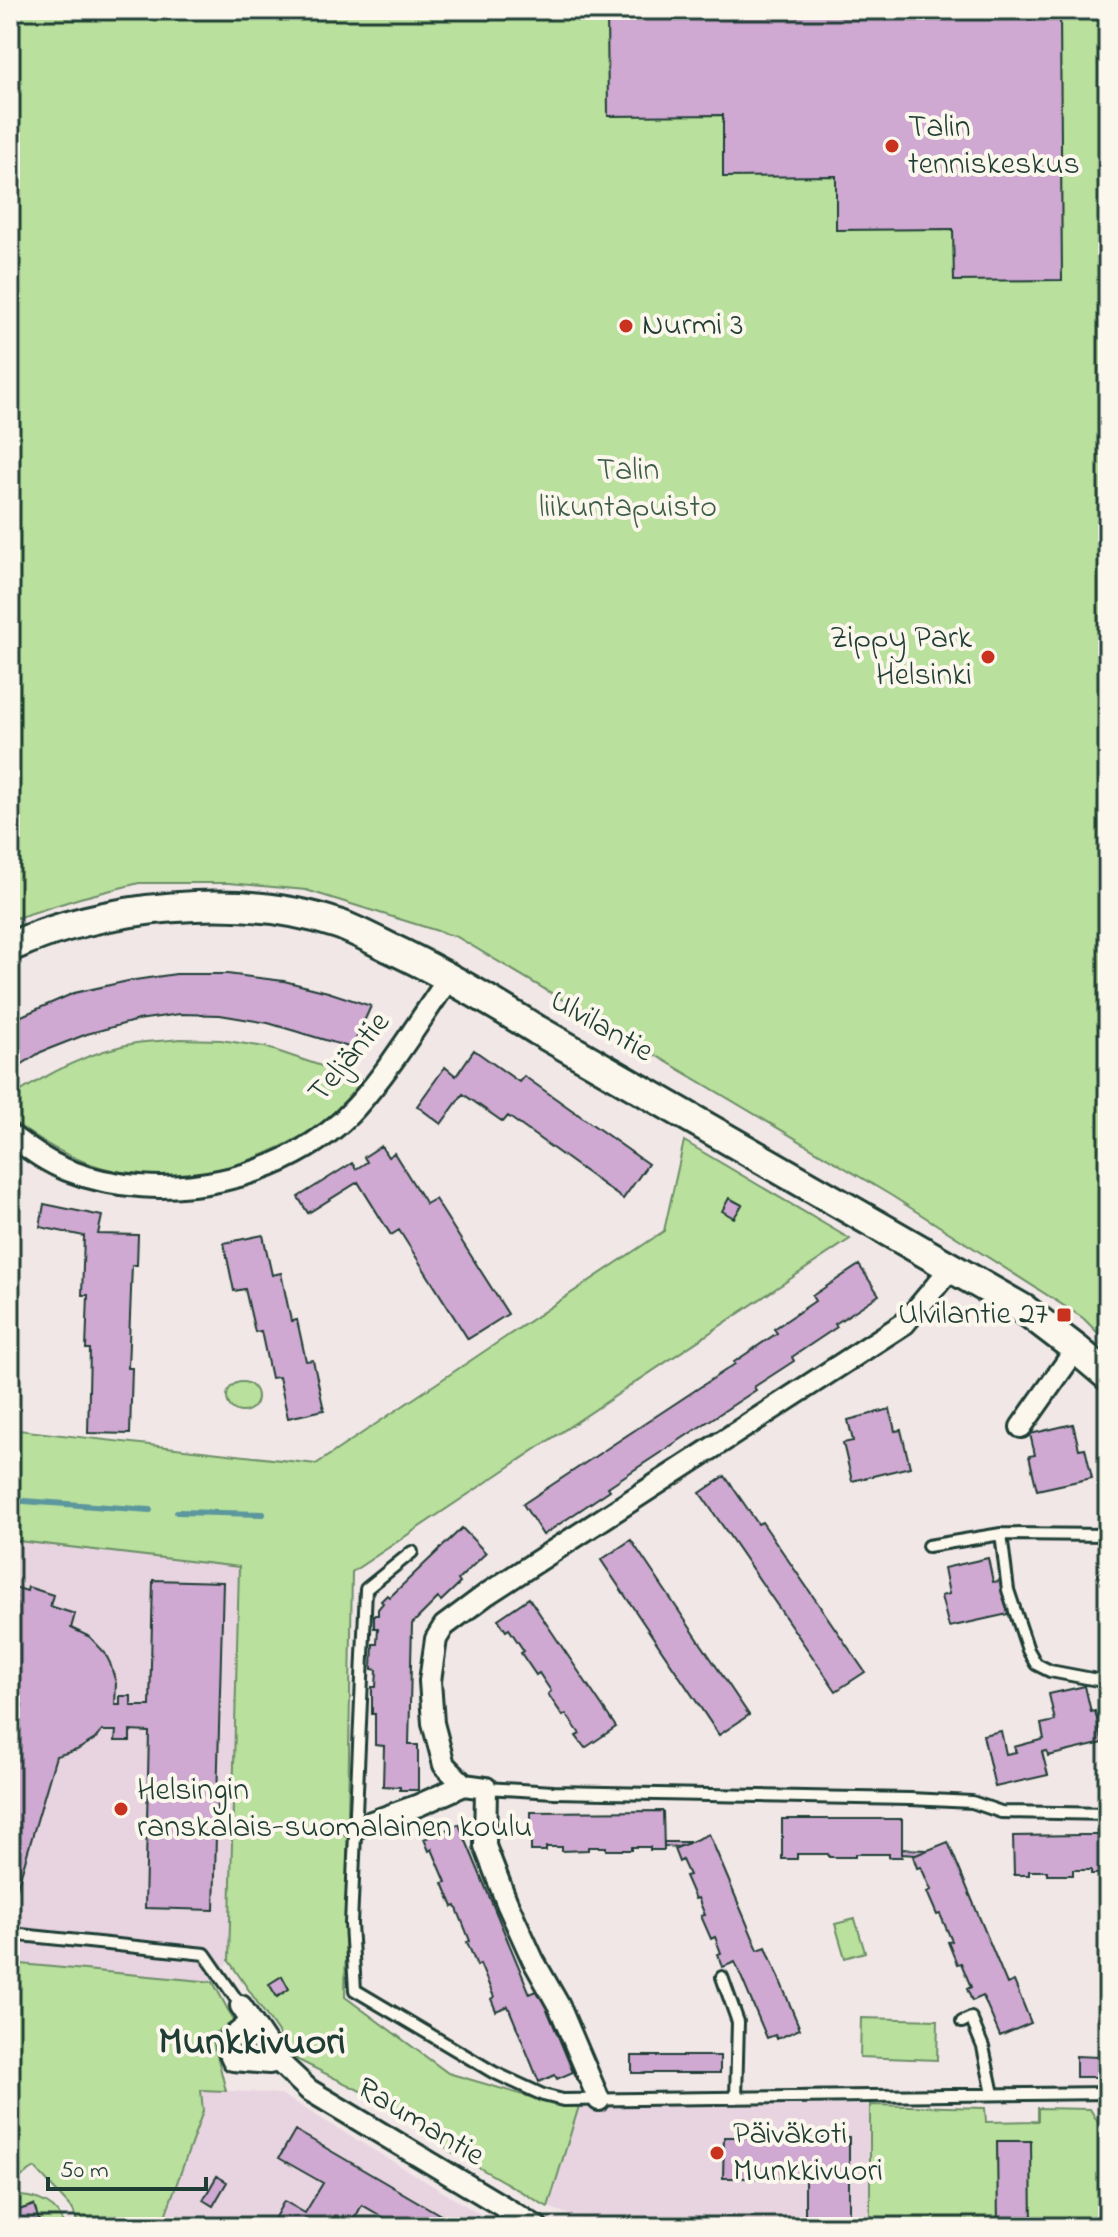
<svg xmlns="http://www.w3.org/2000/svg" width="1118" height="2237" font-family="'Indie Flower',sans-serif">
  <rect width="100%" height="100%" fill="#f2e7e7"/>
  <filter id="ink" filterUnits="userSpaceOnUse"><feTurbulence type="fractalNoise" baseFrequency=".0125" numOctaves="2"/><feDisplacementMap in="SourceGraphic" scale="16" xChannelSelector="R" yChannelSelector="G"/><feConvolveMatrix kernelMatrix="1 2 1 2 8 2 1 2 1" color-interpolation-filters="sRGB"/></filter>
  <g filter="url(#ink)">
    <!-- built -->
    <path fill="#e8d4e0" d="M10,1540L239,1567L229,1961L213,1982L10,1963Z
      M201,2089L281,2094L501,2227H150Z
      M870,2105V2227H604L548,2207L579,2106Z"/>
    <!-- green -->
    <path fill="#b9e09c" stroke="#6c8e68" stroke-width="2" d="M10,10H1108V1343L1083,1318L892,1196L457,937L306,890L229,883H139L80,898L10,920Z
      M180,1039L221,1040L265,1047L363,1080C351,1094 339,1109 324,1121C306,1135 286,1145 265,1154C175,1193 87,1180 10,1119V1098C49,1073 90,1051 136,1043C150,1041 165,1041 180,1039Z
      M684,1141L850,1239L352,1572L345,1997L448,2073L547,2102L579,2106L548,2207L450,2151L413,2117L296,2059L229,1961L239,1567L10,1540V1429L316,1464L664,1231Z
      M227 1397a15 15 0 1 1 30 0a15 15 0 1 1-30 0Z
      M855,1919L865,1952L845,1958L835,1924Z
      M10,1963L213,1982L234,2021L212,2035L226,2091L201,2090L203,2111L161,2227H79L73,2210L35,2168L10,2184Z
      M861,2018L938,2020L937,2060L860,2057Z
      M870,2105L985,2108L986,2122L1038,2121V2108L1090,2109L1108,2139V2227H870Z
      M20,2196C38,2197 59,2205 63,2224L56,2227H41L33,2205L10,2213V2198Z"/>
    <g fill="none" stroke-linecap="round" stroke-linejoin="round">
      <!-- stream -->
      <path stroke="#5c979d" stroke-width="6" d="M10,1500L150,1510
        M177,1512L263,1514"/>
    </g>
    <!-- building -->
    <path fill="#cfa9d1" stroke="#1f3d34" stroke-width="2" d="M607,10H1108V13L1060,14L1062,280L954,281L953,229L836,230V176L723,177V115L608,116Z
      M176,974H227L284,981L328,992L371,1006L352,1048L268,1023L220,1015L180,1014L138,1020L87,1034L41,1052L10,1072V1021L74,993L128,981Z
      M474,1050L519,1082L524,1076L648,1164L623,1199L508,1116L503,1122L463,1094L441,1124L417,1106L445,1067L456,1076Z
      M381,1146L388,1157L394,1153L426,1204L435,1199L508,1314L468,1339L399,1230L391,1235L358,1182L308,1213L298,1197L352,1163L356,1169L367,1162L364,1157Z
      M729,1198L742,1205L734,1218L722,1211Z
      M44,1204L102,1216L98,1234L138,1235L137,1265H132L128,1368H132L130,1434L88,1433L90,1349H86L88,1295H82L84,1236L40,1227Z
      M263,1235L272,1275L281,1273L291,1321L297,1320L306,1361L313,1360L324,1410L288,1418L279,1377L271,1378L261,1331L255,1332L245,1289L234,1291L224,1243Z
      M859,1265L879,1295L835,1324L837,1327L792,1357L794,1361L754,1387L756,1390L608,1487L610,1490L543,1535L523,1504L735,1364L734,1362L777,1333L774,1329L815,1301L812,1296Z
      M890,1409L895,1431L901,1430L910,1467L852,1481L843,1443L853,1441L848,1420Z
      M1073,1424L1079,1449L1085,1448L1092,1478L1037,1490L1029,1456L1035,1455L1030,1434Z
      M725,1476L758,1524L762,1522L865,1672L836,1691L700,1493Z
      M462,1528L486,1553L458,1580L460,1583L441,1601L438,1598L412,1624L409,1745H418V1790H400V1787L383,1786L384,1746L375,1745V1714H372V1687H376L377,1670L372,1669L373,1644H377L378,1628H374V1615H378V1609L383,1603L381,1601L387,1595L390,1597Z
      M631,1540L749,1715L719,1735L601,1560Z
      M988,1558L993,1582L1000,1581L1008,1614L949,1627L941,1596L949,1594L944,1568Z
      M153,1580L223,1582L214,1910L145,1908L149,1732L130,1731V1741H115L116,1731H102L95,1739L77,1750L56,1756L15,1895L10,1894V1720L17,1722L22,1705L10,1702V1616L16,1597L11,1596L14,1587L27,1591L28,1587L53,1595L50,1606L75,1614L71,1628L90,1637L105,1653L110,1663L116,1683L115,1705H120V1696H131V1706H150Z
      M529,1598L616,1727L585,1748L576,1736L580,1734L566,1714L563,1716L548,1694L551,1691L539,1673L536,1675L521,1653L524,1651L509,1629L506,1631L498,1619Z
      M1085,1686L1091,1712L1095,1711L1103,1743L1048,1756L1047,1751L1042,1752L1048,1775L995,1787L983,1735L1001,1731L1006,1754L1016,1752L1014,1747L1044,1739L1041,1724L1055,1721L1049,1694Z
      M663,1811L664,1850H650V1847H632V1850H606V1847H588V1850L562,1851V1847H546V1851H531V1812Z
      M782,1819H902V1857H889V1854H855V1857H829L828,1854H797V1859H782Z
      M459,1824L530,1994L539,1990L573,2072L557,2079L555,2075L539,2082L508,2006L496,2011L491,1999L494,1997L480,1964L477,1966L467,1942L470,1941L456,1906L453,1907L443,1883L446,1882L432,1849L429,1851L424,1839Z
      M709,1834L758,1950L766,1947L800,2029L777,2039L775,2035L767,2038L735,1962L723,1967L718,1954L721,1953L715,1937L711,1939L701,1916L705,1915L698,1898L695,1899L685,1876L689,1875L682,1860L679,1862L674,1849Z
      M1082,1835H1108V1874H1091V1870H1073V1875H1047V1871H1029V1875H1014L1013,1836Z
      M664,1842H689V1843L678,1847L664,1846Z
      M948,1842L1007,1984L1014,1981L1031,2023L1000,2036L983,1996L972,2001L967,1989L971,1987L961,1963L957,1964L948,1942L952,1941L940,1914L937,1915L927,1892L931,1890L921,1867L917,1868L913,1856Z
      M902,1849L928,1850L916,1855L902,1854Z
      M282,1976L289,1989L277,1997L269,1984Z
      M1099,2054H1108V2072H1099V2077H1076V2056L1099,2057Z
      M632,2056H720V2073H632Z
      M295,2130L461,2227H400L362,2205L350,2227H288L274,2219L284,2201L305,2213L323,2183L279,2158Z
      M724,2137H849V2227H805V2178H723Z
      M997,2141H1031L1032,2227H998Z
      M217,2176L227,2182L213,2206L203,2200Z
      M34,2205L41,2227H10V2213Z"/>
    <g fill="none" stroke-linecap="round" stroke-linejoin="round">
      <defs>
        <path id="lane" d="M1001,1534L1008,1590L1028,1650L1036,1664L1050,1671L1108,1682
          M928,1546L1001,1534L1108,1535
          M412,1552L366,1589L351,1924L355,1990L493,2072L543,2095L563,2100L1108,2093
          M486,1788L554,1792L910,1799L972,1802L1001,1812L1108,1814
          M11,1934L205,1954L241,2006
          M722,1977L738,2022L736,2098
          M962,2022L971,2018L983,2047L993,2094"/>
        <path id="street" d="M10,1135C28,1148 46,1162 67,1170C160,1207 289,1182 356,1107C391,1068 419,1021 449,978
          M1021,1427L1076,1349
          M527,1568L487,1594L444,1626L436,1639L430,1681L433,1723L444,1765L464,1785L486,1788L485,1846L507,1903L533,1960L559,2006L599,2100
          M527,1568L905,1323L951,1268
          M355,1828L419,1805L464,1785
          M241,2006L278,2061L309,2090L537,2227
          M251,2022L228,2041L227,2047L233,2060L269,2063L278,2061"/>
        <path id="secondary" d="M10,947C101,905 242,891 338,924C355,930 372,939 388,947C440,971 489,1000 537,1030L1025,1310L1076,1349L1108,1376"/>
      </defs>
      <!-- lane casing -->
      <use href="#lane" stroke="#1f3d34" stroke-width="16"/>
      <!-- street casing -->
      <use href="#street" stroke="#1f3d34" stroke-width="26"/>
      <!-- secondary casing -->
      <use href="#secondary" stroke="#1f3d34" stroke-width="34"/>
      <!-- lane -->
      <use href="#lane" stroke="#fbf7ec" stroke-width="10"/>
      <!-- street -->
      <use href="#street" stroke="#fbf7ec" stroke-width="20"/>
      <!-- secondary -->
      <use href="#secondary" stroke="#fbf7ec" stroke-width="28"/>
    </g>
  </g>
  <!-- markers -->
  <g fill="#c8321e" stroke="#fbf7ec" stroke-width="3">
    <circle cx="892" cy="146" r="8"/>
    <circle cx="626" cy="326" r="8"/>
    <circle cx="988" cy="657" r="8"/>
    <rect x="1056" y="1307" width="16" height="16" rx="4"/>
    <circle cx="121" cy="1809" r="8"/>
    <circle cx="717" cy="2153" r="8"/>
  </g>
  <g text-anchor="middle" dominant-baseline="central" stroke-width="8" stroke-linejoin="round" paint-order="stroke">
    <!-- poi labels -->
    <g font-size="32" fill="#1f3d34" stroke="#fbf7ec" text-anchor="start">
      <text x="908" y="128">Talin<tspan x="908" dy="37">tenniskeskus</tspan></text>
      <text x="642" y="326">Nurmi 3</text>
      <text x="972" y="639" text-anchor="end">Zippy Park<tspan x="972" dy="37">Helsinki</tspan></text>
      <text x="1048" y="1315" text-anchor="end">Ulvilantie 27</text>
      <text x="137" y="1791">Helsingin<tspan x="137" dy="37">ranskalais-suomalainen koulu</tspan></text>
      <text x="733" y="2135">Päiväkoti<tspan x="733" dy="37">Munkkivuori</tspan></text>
    </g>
    <!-- park labels -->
    <g font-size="32" fill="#3e5e49" stroke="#fbf7ec">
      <text x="628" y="471">Talin<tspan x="628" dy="37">liikuntapuisto</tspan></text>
    </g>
    <!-- street labels -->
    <g font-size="32" fill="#1f3d34" stroke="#fbf7ec">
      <text transform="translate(601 1027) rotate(30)">Ulvilantie</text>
      <text transform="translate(350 1058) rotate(-50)">Teljäntie</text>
      <text transform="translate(420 2123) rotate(31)">Raumantie</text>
    </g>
    <!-- district labels -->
    <g font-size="40" font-weight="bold" fill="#1f3d34" stroke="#fbf7ec">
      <text x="252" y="2043">Munkkivuori</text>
    </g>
  </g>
  <!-- margin -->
  <rect width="1118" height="2237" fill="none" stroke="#fbf7ec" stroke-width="40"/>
  <rect x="20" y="20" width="1078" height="2197" fill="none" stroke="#1f3d34" stroke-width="3" filter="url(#ink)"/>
  <!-- scale -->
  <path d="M48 2177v12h158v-12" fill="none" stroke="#1f3d34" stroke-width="4"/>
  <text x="60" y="2177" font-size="24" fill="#1f3d34" stroke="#fbf7ec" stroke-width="6" paint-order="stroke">50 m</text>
</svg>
